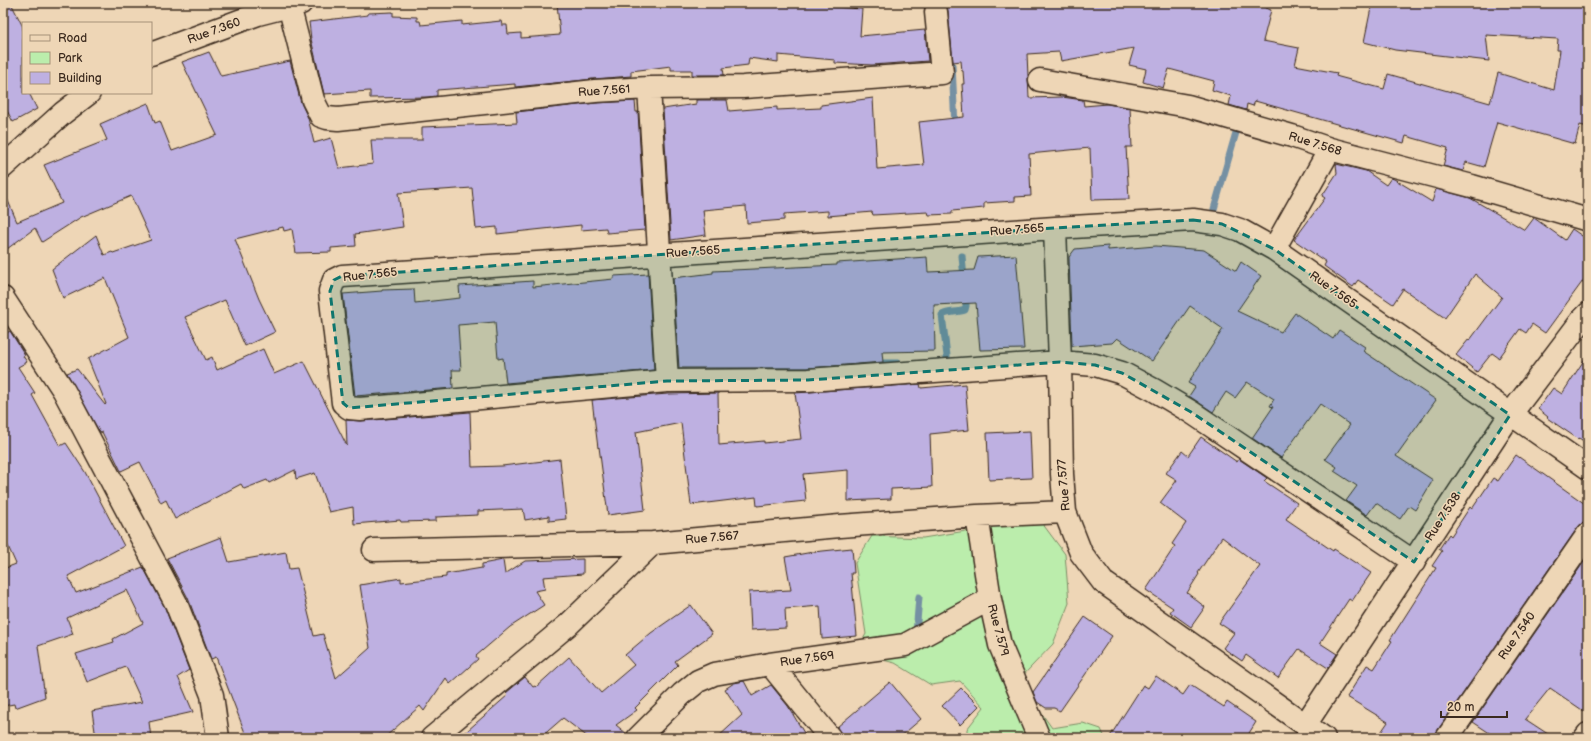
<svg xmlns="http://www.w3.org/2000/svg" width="1591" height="741" font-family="'Balsamiq Sans',sans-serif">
  <rect width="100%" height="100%" fill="#eed6b6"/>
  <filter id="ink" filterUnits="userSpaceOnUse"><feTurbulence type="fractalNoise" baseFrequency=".025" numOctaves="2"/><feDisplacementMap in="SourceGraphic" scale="8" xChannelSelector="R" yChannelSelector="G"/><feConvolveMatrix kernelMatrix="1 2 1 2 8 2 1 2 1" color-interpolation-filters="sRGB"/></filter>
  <g filter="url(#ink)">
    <!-- green -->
    <path fill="#bbedac" stroke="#7b8c65" d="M1039,519L1065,554L1069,603L1053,644L1011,688L1013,698L1040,711L1052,728L1083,723L1101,729L1105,738H967V729L984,707L960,681L931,685L895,663L855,653L866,634L855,563L872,536L923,538Z"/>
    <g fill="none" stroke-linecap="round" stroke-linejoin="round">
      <!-- stream -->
      <path stroke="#7590a3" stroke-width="7" d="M952,65L955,127
        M1214,209L1237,129
        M962,256L964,279
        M884,363H898
        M940,363L947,360V356L942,315C949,311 957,313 965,310L966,306V295
        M916,634L919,597"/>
    </g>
    <!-- building -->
    <path fill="#beb0e1" stroke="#3b2a1e" d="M3,3H11L23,27V93H29L37,109L13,122L3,103Z
      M557,3H834L833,7L862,9L860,36L925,30L928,61L872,65L835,63V60L778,55V62L749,58L748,65L723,68L724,75H692V70H671V66L631,71V76L594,79L515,87V84L437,90V96L428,97L370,98V91L324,94L311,39L309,22L368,15V13L393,12V16L417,17V21H420L421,25L462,21V25L501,21L502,25H507L508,34L521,33V38L560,35Z
      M946,3H1254L1271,10L1263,41L1299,48L1295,65L1337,73L1336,76L1339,77L1384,89L1388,74L1490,103L1498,73L1554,90L1560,50H1557L1558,39L1486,35L1489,61L1395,50L1364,42L1372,3H1586L1584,31L1588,32V127L1580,125L1575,144L1497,122L1484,167L1466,162L1463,171L1443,166L1448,148L1406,136L1404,143L1255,101L1253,106L1247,104L1246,110L1229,105L1231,96L1212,90L1214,81L1169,69L1163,88L1143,82L1146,69L1129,65L1134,48L1061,61L1059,52L1027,54L1029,98L1062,97L1083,100L1084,106L1107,104L1130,108L1132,147H1126L1129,199L1092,200L1090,148L1029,154L1031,196L1015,197V201L984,203V208L952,211V214L929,215L928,212L873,215L872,212L828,216V211L784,214V220L747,223L746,206L703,210L706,235L671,240L663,109L696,104V100H727L729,111L777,107V110L821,108V105L873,98L877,169L924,165L919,122L964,117L962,84H964L963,71H962L961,61L953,62L948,11Z
      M209,52L221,76L290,61L301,103L308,118L314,143L331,138L339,168L373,164L371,140H422V127L517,123L516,112L596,103L635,101L636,112H638L645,230L607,233L606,228L581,230V225L497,234V227L476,229L472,188L398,193L403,227L355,234L356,246L331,248V252L296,253L292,229L284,231L283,227L235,239L259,299L275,332L245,346L225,300L185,317L206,360L212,357L217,370L263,349L274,374L304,361L347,446L346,420L361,421L470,412L472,467L502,466L560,459L566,519L549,521V516L525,520L523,509L478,511V515L436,517V521L401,522L400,520L354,524L353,507L329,512L315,473L296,479L295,470L269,483L267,480L244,489L241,484L175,519L166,500L161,503L140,462L121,471L102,432L100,433L67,373L77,369L105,405L106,404L88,359L129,337L105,278L63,298L52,269L96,235L104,255L112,252L113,253L151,240L131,196L81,217L42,242L35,228L3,252V189L17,222L62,203L44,165L107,140L100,124L148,103L155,123L160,121L172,151L217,135L182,62Z
      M1336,164L1366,171L1386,185L1391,178L1394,179L1432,202L1436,189L1470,198L1525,230L1534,218L1565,240L1572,229L1588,240V274L1545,333L1532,324L1526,333L1520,329L1499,358L1492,353L1477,372L1456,355L1469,339L1470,340L1502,297L1475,274L1445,318L1403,289L1393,304L1358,280L1353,287L1324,266L1326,262L1294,240L1325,198L1322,196L1337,173Z
      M1108,246V250L1156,246L1204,250L1236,271L1241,262L1261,276L1237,311L1281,332L1295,313L1333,339L1339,330L1365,347L1363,351L1436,400L1396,456L1433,480L1415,510L1409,506L1400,519L1376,503L1367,515L1346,501L1357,486L1334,471L1337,467L1325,459L1350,425L1320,404L1281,458L1252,438L1273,407L1270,406L1274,399L1247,382L1235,398L1226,392L1213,412L1189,396L1195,387L1188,383L1223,329L1190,306L1152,361L1117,338L1112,343L1072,346L1069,257L1075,249Z
      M1016,255L1024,349L980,350L976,303L934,305L935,351L882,352L883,362L808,368H679L673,278L713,273V271L837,265V263L927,257L928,272L974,270L978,257Z
      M648,274L654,370L506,383L503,358L498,359L495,322L458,325L461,370H452L453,388L355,396L343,294L382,291V290L414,289L415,303L460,298L459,286L533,281V287L614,279V276Z
      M10,331L25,355L23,356L27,362L18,367L35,393L32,395L60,446L66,443L85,472L124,546L68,576L76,593L143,567L165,608L189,670L178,677L193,712L149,722L151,738H96L92,711L142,702L126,667L87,682L76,654L114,642L113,639L143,623L127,590L67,618L73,634L38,646L45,697L15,708L14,704L3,706V569L16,564L3,535V335Z
      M1588,354V444L1579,438L1578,439L1547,418L1548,417L1538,409L1553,388L1562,394Z
      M920,384L921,388L965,384L969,430L930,434L932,487L891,489V499L848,501V470L803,474L806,501L757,506L756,497L691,505L681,423L636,432L645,510L608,515L599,447L598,448L592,400L668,394L718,393L719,445L764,441V443L801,439L795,393Z
      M1030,431L1032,478L989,480L987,433Z
      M1201,437L1237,462L1239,459L1267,478L1264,481L1297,503L1286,519L1333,551L1334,549L1371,573L1352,601L1349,599L1320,643L1337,654L1328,668L1299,649L1278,678L1246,655L1242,661L1223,648L1234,633L1219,623L1260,566L1222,537L1198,573L1199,574L1187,593L1205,607L1191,627L1170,612L1173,608L1146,590L1175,546L1172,544L1186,523L1160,503L1177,480L1166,473L1182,451L1188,456Z
      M1516,455L1588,506V522L1582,523L1578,527L1437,731L1435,738H1377L1388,722L1347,697L1367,665L1374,669L1392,641L1390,640L1436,568L1432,566L1442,551L1439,549L1449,534L1451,536L1470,507L1472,509L1493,478L1498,481Z
      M221,537L229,562L286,552L289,569L297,568L314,636L323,634L336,678L370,648L360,585L401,578V582L446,577V574L482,568V564L503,560L505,574L525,561L583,559V574L543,577L545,589L535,591L544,605L510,627L476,656L478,659L450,684L446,678L424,711L420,706L384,738H247L216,657L211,659L188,598L167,558Z
      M852,548L854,573H851L857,636L822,639L820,606L785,609L786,628L751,630L749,592L791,590L785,557L813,552Z
      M1588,556V714L1550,688L1525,719L1554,738H1497L1473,722Z
      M691,605L712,634L675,661L678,665L635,708L637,710L616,725L627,734L626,738H589L563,718L540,738H459L508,695L506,693L525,677L533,687L535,686L536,687L569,657L601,693L634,665L625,655L651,633Z
      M1085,617L1112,636L1060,711L1054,708H1046L1037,702L1033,692Z
      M1156,676L1183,695L1190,685L1224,707L1227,702L1256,722L1246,738H1109L1143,685L1148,688Z
      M744,681L752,696L771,685L788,706L807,738H717L742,715L725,689L734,683Z
      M890,682L921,719L899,738H842L837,727Z
      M961,688L979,706L960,725L942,706Z"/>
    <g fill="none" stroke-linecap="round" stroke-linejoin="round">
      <defs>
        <path id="minor" d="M289,5L313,100L321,116L327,118L338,119L595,91L649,88L743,87L942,73L936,12
          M151,54L258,14L301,3
          M1040,80L1188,106L1292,136L1330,149L1472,186L1588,220
          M649,88L667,381
          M3,167L63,113L89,93
          M1055,228L1060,362L1062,474L1065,512L1081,553L1103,582L1324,738
          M1274,249L1330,149
          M3,298L64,391L176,603L212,695L218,738
          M977,516L990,599L1000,645L1039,738
          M374,550L653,543
          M1414,562L1191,412L1154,390L1122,373L1095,365L1060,362L808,380L667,381L360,409L349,408L343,403L330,291L334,280L342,276L1055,228L1193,220L1222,224L1240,230L1274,249L1588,468
          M770,664L830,738
          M1305,725L1510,415L1582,320L1588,314
          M432,738L569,624L653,543L840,526L977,516L1065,512
          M638,738L682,694L698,681L714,674L770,664L905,645L990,599
          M1447,738L1588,534
          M1585,738L1588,734"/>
      </defs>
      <!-- minor casing -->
      <use href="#minor" stroke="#3b2a1e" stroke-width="25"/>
      <!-- minor -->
      <use href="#minor" stroke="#eed6b6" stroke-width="22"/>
    </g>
  </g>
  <!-- marked area -->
  <path fill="#0f766e" fill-opacity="0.2" stroke="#0f766e" stroke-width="3" stroke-dasharray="8 5" stroke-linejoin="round" d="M1193,220L1222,224L1274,249L1510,415L1414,562L1191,412L1122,373L1095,365L1060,362L808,380L667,381L349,408L343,403L330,291L334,280L342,276L1055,228Z"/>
  <g text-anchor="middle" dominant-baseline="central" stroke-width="3" stroke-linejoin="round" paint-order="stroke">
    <!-- street labels -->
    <g font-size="12" fill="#3b2a1e" stroke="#eed6b6">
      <text transform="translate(214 31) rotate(-20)">Rue 7.360</text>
      <text transform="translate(604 91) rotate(-4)">Rue 7.561</text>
      <text transform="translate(1315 144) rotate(17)">Rue 7.568</text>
      <text transform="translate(1017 230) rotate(-4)">Rue 7.565</text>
      <text transform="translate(693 252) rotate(-4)">Rue 7.565</text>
      <text transform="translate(370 275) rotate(-6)">Rue 7.565</text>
      <text transform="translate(1333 290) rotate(35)">Rue 7.565</text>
      <text transform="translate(1064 485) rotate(-95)">Rue 7.577</text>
      <text transform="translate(1443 517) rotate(-57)">Rue 7.538</text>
      <text transform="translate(712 538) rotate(-5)">Rue 7.567</text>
      <text transform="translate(998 630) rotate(75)">Rue 7.579</text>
      <text transform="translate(1517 636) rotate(-55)">Rue 7.540</text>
      <text transform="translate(807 659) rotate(-8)">Rue 7.569</text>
    </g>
  </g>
  <!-- margin -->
  <rect width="1591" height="741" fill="none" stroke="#eed6b6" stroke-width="16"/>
  <rect x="8" y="8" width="1575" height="725" fill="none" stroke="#3b2a1e" stroke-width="1.5" filter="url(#ink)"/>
  <!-- legend -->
  <rect x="22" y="22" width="130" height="72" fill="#eed6b6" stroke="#a69179"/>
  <rect x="30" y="35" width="20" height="6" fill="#eed6b6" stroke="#a69179"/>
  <text x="58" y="42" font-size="12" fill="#3b2a1e">Road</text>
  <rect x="30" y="52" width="20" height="12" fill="#bbedac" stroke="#a69179"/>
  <text x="58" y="62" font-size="12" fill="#3b2a1e">Park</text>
  <rect x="30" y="72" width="20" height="12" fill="#beb0e1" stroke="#a69179"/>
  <text x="58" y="82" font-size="12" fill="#3b2a1e">Building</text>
  <!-- scale -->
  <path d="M1441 711v6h66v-6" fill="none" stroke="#3b2a1e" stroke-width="2"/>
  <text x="1447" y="711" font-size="12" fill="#3b2a1e" stroke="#eed6b6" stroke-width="3" paint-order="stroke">20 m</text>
</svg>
